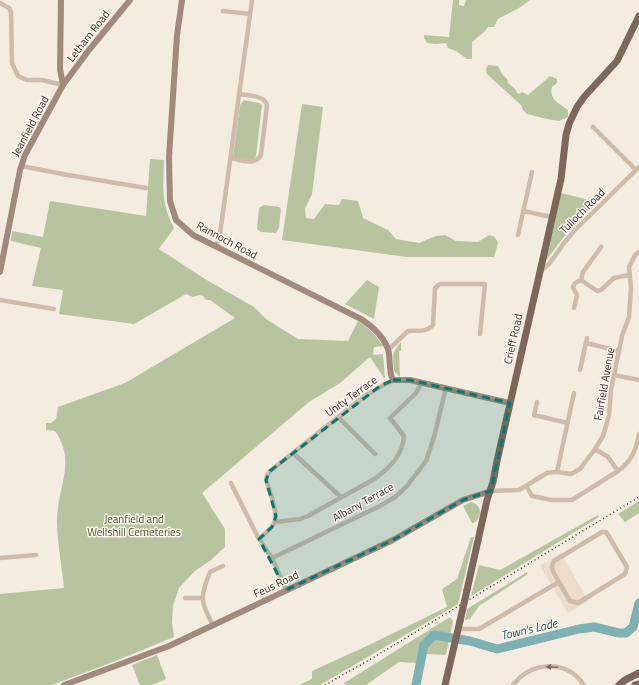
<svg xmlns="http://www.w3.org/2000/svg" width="639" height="685" font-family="'Titillium Web',sans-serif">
  <rect width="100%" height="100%" fill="#f4ebe1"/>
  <!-- green -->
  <path fill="#b8c4a0" d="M453,0H459V5L464,6L466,0H530L519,8L498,19L494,27H488L485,31L472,42V59H467L456,51L448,48L446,43L436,44L427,43L424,38V35L449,37Z
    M488,65L498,66L502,74L507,79L508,83L515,89L518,94L522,92L528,95L550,76L557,79V83L552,87C549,100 559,103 568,110V117L559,121L547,119L527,114L523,110L521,105L487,74L486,69Z
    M244,100L259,103L262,105L256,156L255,158L251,160L233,157L240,105Z
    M302,104L323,107L312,194L305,209L306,218L314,219L325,204L339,205L342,199L358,201L363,218L388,230L396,239L419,243L436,236L445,235L456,241L478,242L489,235L495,237L498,243L494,257H407L282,240Z
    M150,159L164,160C163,187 161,203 174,228L159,249L205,279L254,307L266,319L298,339L348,341L358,321C369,328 376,335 383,346L374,347L373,355L383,354L385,378H384L370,357L340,383L309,402L202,493L225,529V547L211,560L195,571L179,588L173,606L172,622L174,637L118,660L52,685H0V594L64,588C62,567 57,542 57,521C57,487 77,462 55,431L46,430V423H51L56,419L58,407L125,383L235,318L210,300H206L203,296L199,295L193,297L186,294L134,324L59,314L63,290L32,286L41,248L11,241L12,231L43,237L50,201L146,216Z
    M561,193L598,202L565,235L545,262Z
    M264,205L279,207L281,209L279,227L276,233L261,232L257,229L259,208Z
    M367,280L379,287L374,319L345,304Z
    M401,342V351H399L400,377L394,371C393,356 391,353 401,342Z
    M639,501V513L625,522L618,514Z
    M471,502L476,504C482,509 481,518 474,523H472L463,506Z
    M598,515L599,517L471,596L479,565L500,570Z
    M471,537H474L458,604L320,685H299L312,679V671L369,645L447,607L442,589L457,579Z
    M527,572L528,574L479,606L470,619L465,620L467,609Z
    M450,617L453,621L446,655L426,654L416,663L399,662L366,685H346L344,683Z
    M157,655L166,679L152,685H140L132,665Z"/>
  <!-- plaza -->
  <path fill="#ecdcc8" d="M561,553L588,601L568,613L540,566Z"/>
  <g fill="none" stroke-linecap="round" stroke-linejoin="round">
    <!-- river -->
    <path stroke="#7fb0b2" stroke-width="9" d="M416,685L424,645L434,635L470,641L497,649L579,629L594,627L619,633H626L633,627L639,603"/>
    <!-- street -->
    <path stroke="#cdbbac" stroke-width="4.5" d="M0,3L9,8L11,12L12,63L18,76L27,80H42L63,85
      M223,11L250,14
      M593,127L636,170
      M231,158C241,160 255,166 261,155L267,105C264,95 249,96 239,94
      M21,166L68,175L146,188
      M523,211L552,217
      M518,235L532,172
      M215,245L218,242L220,234L252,0
      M541,271L550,263L564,243L575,230L639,167
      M581,280L597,291L601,290L614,278L630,275
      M0,300L54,309
      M574,308L577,295L573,287L575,283L581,280L583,272L601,247
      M586,343L619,351
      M388,350L408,331C417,330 427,333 433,325L435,288L440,284H485L480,334
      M580,370L587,338
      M614,375L639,380
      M537,402L534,415L568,423
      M338,417L375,454
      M595,449L608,457L618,471C632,461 636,450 639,434
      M293,453L341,497
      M557,472L574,393
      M231,483L259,539L272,558L286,590
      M527,487L532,496L552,500H572L618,471
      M491,491L519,490L547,473L557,472L571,474L580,469L595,449L603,436L609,415L611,390L614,375L622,336L629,317L631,288L629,267L635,255L639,252
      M275,522L300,519L308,516L376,478C390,467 403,455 404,436L390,418L416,393L421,384
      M259,539C264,534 271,529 274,523C279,514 269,490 266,480L267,475L270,471L367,394L393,380
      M0,558L36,555
      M272,558L380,506L395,497L407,486L426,461L434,437L446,388
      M185,598H202
      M213,625C200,602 200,596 210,572L223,566
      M458,629H479L559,582L570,601L578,603L625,574L627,567L608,535L606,532H602L554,561C549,568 555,575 559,582
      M513,685C532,661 566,659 584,685"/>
    <!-- secondary -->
    <path stroke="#a18a7d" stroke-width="6" d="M61,0L60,69L63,85
      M182,0L177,35L169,157L170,201L176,220L193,235L361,319C372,326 383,336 388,349C391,359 388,370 393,380H410L510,403
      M0,272L20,170L25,155L63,85L89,50L130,0
      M64,685L169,646L393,540L463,500L491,491"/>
    <!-- primary -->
    <path stroke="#7d675c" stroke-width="7" d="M467,590L487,500L493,482L497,461L561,179L566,135L569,124L577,107L584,97L617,61L639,16
      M445,685L460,621
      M619,685L625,680L639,673
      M635,685L639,684"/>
    <!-- rail -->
    <path stroke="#3b302b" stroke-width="1.5" stroke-dasharray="1 3" stroke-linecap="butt" d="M325,685L371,659L639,497"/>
    <!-- primary-bridge -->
    <path stroke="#7d675c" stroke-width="7" d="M460,621L467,590"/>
  </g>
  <!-- one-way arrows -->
  <defs><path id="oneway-solid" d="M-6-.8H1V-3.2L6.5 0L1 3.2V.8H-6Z"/></defs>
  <use fill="#7d6f65" href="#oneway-solid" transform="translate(552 667) rotate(-177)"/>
  <!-- marked area -->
  <path fill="#0f766e" fill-opacity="0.2" stroke="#0f766e" stroke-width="3" stroke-dasharray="8 5" stroke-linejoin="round" d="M393,380H410L510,403L491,491L463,500L393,540L286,590L259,539L272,527L276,516L266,480L270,471L380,386Z"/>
  <g text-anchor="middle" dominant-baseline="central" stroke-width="3" stroke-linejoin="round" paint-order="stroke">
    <!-- street labels -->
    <g font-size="11" fill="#3b302b" stroke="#fbf5ee">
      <text transform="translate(88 36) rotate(-52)">Letham Road</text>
      <text transform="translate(30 126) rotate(-62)">Jeanfield Road</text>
      <text transform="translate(582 211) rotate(-45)">Tulloch Road</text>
      <text transform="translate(227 240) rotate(28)">Rannoch Road</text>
      <text transform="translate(513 339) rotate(-77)">Crieff Road</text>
      <text transform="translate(604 384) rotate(-80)">Fairfield Avenue</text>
      <text transform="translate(351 396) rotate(-36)">Unity Terrace</text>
      <text transform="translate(363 502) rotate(-29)">Albany Terrace</text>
      <text transform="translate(276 584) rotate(-25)">Feus Road</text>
    </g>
    <!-- park labels -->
    <g font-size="11" fill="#4a5a2e" stroke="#fbf5ee">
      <text x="134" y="519">Jeanfield and<tspan x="134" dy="13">Wellshill Cemeteries</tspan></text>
    </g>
    <!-- water labels -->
    <g font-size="12" font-style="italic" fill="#1f5a5e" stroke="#fbf5ee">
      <text transform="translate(529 629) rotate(-13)">Town's Lade</text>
    </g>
  </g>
</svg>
